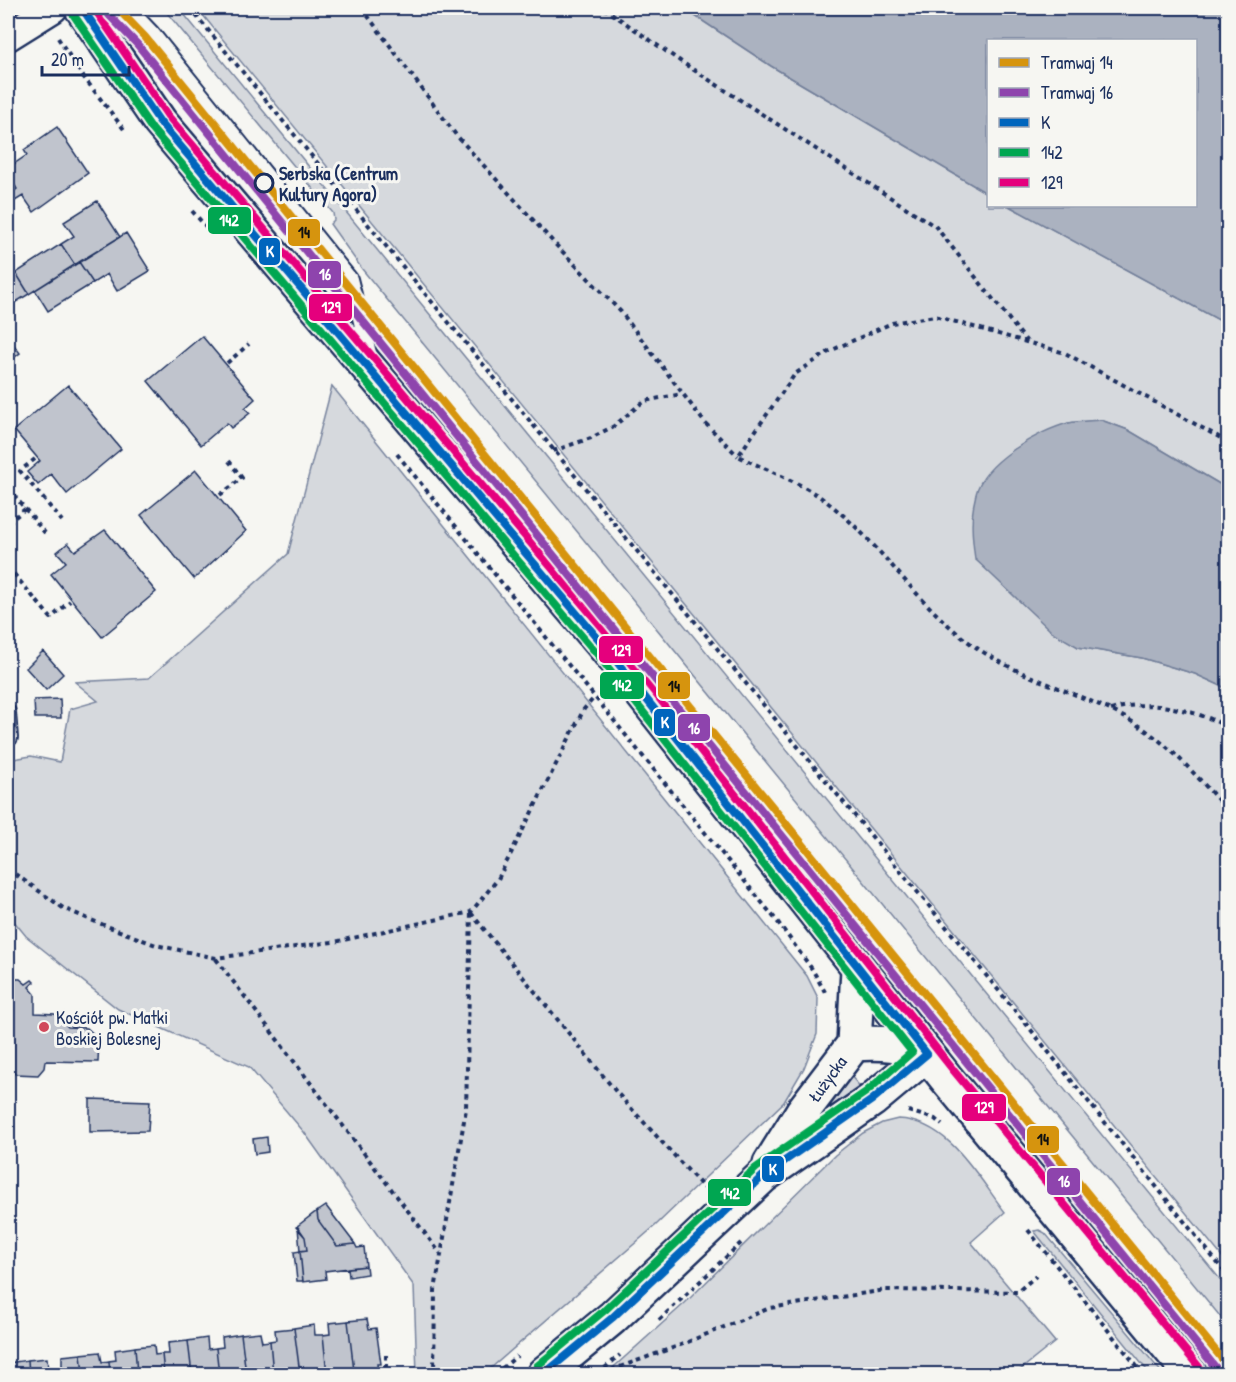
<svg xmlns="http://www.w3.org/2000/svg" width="1236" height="1382" font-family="'Patrick Hand',sans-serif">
  <rect width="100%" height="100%" fill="#f6f6f2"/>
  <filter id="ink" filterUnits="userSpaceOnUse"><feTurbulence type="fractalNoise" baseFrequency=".0167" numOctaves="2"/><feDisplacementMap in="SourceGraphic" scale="12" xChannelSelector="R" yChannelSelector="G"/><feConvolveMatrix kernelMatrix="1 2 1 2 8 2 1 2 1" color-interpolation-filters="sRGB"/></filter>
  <g filter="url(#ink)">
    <!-- green -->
    <path fill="#d6d9dd" stroke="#78849e" stroke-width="1.5" d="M163,8H179L1228,1289V1326L362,269L330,224L334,220L333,213Z
      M197,8H683L771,66L988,194V206H1009L1228,325V489L1128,430L1101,420L1068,423L1034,438L1012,451L975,559L1078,647L1142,658L1195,674L1228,689V1264Z
      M332,386L807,976L818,998L817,1034L804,1068L784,1102L655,1226L484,1374H417L414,1286L304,1132L249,1067L118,1009L26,936L8,914V760L31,756L60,762L70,709L98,701L75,682L149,678L288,554Z
      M849,1074L864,1091L813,1121Z
      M898,1119C949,1121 977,1176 1005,1212L971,1242L1055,1342L1015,1374H606L685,1303L835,1155L863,1133L882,1123Z
      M1039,1230L1045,1233L1163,1374H1150L1034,1231Z"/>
    <!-- water -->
    <path fill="#abb2c0" stroke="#717e99" stroke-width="1.5" d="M683,8H1228V325L1009,206H1196V40H988V194L771,66Z
      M1101,420L1128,430L1228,489V689L1195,674L1142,658L1078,647L1052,632L975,559C972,537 970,516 976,494C983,463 1039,430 1069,423C1079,421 1091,421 1101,420Z"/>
    <!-- building -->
    <path fill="#c0c4cd" stroke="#1b2f5e" stroke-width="1.5" d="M57,127L88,173L34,212L23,196L15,201L10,194L17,189L8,174V168L27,155L24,150Z
      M97,201L120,237L75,265L61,244L74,236L64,222Z
      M126,233L150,271L117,291L107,274L93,283L79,262Z
      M61,244L75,265L29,294L16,273Z
      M79,262L93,283L48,311L35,290Z
      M16,273L29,294L8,307V278Z
      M202,336L255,399L245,408L250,413L231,428L227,423L201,445L148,381Z
      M8,337L20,353L8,362Z
      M68,385L121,449L67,494L51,474L38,485L27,472L40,461L14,430Z
      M196,470L246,531L194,579L141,515Z
      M105,530L156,592L102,637L51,574L66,562L57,552L68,543L75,551Z
      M43,651L63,674L46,690L26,668Z
      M60,699L61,718H35L34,700Z
      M8,979H20L26,984L32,980L34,982L29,987L35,994V1013L55,1014L68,1027L87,1028L99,1039L98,1062L45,1061L44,1068L38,1075L15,1074L8,1061Z
      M90,1099L150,1101L148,1131L90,1132Z
      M267,1137L268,1152L255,1154L253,1139Z
      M326,1206L355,1244L337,1246L318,1220L317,1212Z
      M317,1211L318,1220L337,1246L355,1244L357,1248L364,1247L366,1266L325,1271L326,1279L303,1282L300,1251L307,1250L305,1237L296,1227Z
      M298,1227L305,1237L307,1250L300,1251Z
      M300,1251L303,1281H297L294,1252Z
      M366,1266L367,1274L349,1277L348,1268Z
      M367,1319L369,1329L376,1328L381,1364H377L378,1374H365L364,1370L354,1371L348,1321Z
      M348,1321L354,1371L344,1372V1374H327L323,1335L330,1334L329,1323Z
      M314,1325L315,1335H323L327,1374H300L294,1328Z
      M294,1328L300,1374H273L270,1341L276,1340L275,1330Z
      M260,1332L262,1342L270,1341L273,1374H246L241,1334Z
      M241,1334L246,1374H219L216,1348L223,1347L222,1337Z
      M207,1338L208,1349L216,1348L219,1374H192L188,1341Z
      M188,1341L192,1374H164L162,1354H169L168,1343Z
      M154,1345L155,1355L162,1354L164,1374H137L135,1347Z
      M135,1347L137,1374H110L109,1361L116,1360L115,1350Z
      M100,1352L102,1362L109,1361L110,1374H83L81,1354Z
      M81,1354L83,1374H56V1368L62,1367V1356Z
      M47,1358L48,1368H55L56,1374H29L28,1360Z
      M28,1360L29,1374H8V1363Z"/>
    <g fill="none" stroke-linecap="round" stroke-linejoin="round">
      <defs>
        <path id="lane" d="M128,8L151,32L350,279L370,357
          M8,712L10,738H8"/>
        <path id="street" d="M8,36L53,8"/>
        <path id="secondary" d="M82,8L160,122L606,648L946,1078L1191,1374
          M854,1044C882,1042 902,1044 927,1054
          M770,1164L803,1111L854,1044L858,969
          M544,1374L612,1318L763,1176L872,1100L927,1054"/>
      </defs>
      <!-- lane casing -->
      <use href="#lane" stroke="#1b2f5e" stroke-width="18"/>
      <!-- street casing -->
      <use href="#street" stroke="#1b2f5e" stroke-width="33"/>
      <!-- secondary casing -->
      <use href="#secondary" stroke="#1b2f5e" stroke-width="38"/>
      <!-- path -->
      <path stroke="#1b2f5e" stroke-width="4" stroke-dasharray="4.5 4.5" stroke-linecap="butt" d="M190,8L1027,1025L1228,1276
        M362,8L456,135L555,244L621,312L705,423L738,456
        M604,8L680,61L936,227L1027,342
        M58,38L82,75L126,132
        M192,211L209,230
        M227,363L249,344
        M1228,442L1065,353L935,316L892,323L830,351L795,374L738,456C766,470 798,481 823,499C882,542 919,610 980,650C1029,682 1087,694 1136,724C1172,746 1201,781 1228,811
        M553,451L591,438L614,426L644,401L682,394
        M397,454L777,921L812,969L825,992
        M35,459L20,471L62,521
        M8,488L45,533
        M220,495L242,478L229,461
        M8,523L25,509
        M8,567L51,618L70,601
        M1111,710C1147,698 1196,710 1228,727
        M8,869L63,908L91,920L156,945L216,958L339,941L471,912L498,879L584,709L593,699
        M471,913L618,1094L704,1188
        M216,959L440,1253
        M908,1111L935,1119L942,1125
        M1028,1230L1143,1374
        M659,1320L743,1241
        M386,1355V1374
        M603,1373L678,1346L770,1308L886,1290L1017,1292L1036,1276
        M434,1374L435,1290L466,1109L471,912
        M495,1374L517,1356
        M598,1374L620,1355"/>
      <!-- lane -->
      <use href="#lane" stroke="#f6f6f2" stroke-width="14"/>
      <!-- street -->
      <use href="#street" stroke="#f6f6f2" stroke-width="28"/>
      <!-- secondary -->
      <use href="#secondary" stroke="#f6f6f2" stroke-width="33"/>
      <defs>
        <path id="bus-1" d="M82,8L160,122L606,648L927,1054L872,1100L763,1176L612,1318L544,1374"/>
        <path id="bus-2" d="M73,14L152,129L598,655L912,1052L866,1092L756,1168L605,1310L537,1366"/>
        <path id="bus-3" d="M94,8L168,116L614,641L954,1071L1199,1367"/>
      </defs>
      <!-- bus-1 casing -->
      <use href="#bus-1" stroke="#f6f6f2" stroke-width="12"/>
      <!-- bus-2 casing -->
      <use href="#bus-2" stroke="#f6f6f2" stroke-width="12"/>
      <!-- bus-3 casing -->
      <use href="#bus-3" stroke="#f6f6f2" stroke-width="12"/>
      <!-- bus-1 -->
      <use href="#bus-1" stroke="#0065bd" stroke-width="8"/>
      <!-- bus-2 -->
      <use href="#bus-2" stroke="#00a651" stroke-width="8"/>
      <!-- bus-3 -->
      <use href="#bus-3" stroke="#e5007d" stroke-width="8"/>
      <defs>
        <path id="tram-1" d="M117,8L145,37L1228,1366"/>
        <path id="tram-2" d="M109,15L137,44L1220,1373"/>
      </defs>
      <!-- tram-1 casing -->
      <use href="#tram-1" stroke="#f6f6f2" stroke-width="12"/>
      <!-- tram-2 casing -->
      <use href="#tram-2" stroke="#f6f6f2" stroke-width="12"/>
      <!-- tram-1 -->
      <use href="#tram-1" stroke="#d6940e" stroke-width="8"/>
      <!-- tram-2 -->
      <use href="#tram-2" stroke="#8e44ad" stroke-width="8"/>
    </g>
  </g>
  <!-- markers -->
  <circle fill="#f6f6f2" stroke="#1b2f5e" stroke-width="3" cx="264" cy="183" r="9"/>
  <circle fill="#d1495b" stroke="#f6f6f2" stroke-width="2" cx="44" cy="1027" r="6"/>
  <g text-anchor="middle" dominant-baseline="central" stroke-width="6" stroke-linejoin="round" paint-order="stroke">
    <!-- stop labels -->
    <g font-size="18" font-weight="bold" fill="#1b2f5e" stroke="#f6f6f2" text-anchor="start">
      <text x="279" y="173">Serbska (Centrum<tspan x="279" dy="21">Kultury Agora)</tspan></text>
    </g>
    <!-- poi labels -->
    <g font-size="18" fill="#1b2f5e" stroke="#f6f6f2" text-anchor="start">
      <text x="56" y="1017">Kościół pw. Matki<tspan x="56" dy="21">Boskiej Bolesnej</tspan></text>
    </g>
    <!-- street labels -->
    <g font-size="18" fill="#1b2f5e" stroke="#f6f6f2">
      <text transform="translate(827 1079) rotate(-54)">Łużycka</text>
    </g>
  </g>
  <g stroke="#f6f6f2" stroke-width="2">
    <rect x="207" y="206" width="45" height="29" rx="6" fill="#00a651"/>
    <rect x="287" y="218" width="34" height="29" rx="6" fill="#d6940e"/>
    <rect x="258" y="237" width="23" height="29" rx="6" fill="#0065bd"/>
    <rect x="307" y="260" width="35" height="29" rx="6" fill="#8e44ad"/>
    <rect x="308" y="293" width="45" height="29" rx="6" fill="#e5007d"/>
    <rect x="598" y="635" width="46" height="29" rx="6" fill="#e5007d"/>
    <rect x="599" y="671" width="46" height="29" rx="6" fill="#00a651"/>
    <rect x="657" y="671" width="34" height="29" rx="6" fill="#d6940e"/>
    <rect x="653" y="708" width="23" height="29" rx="6" fill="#0065bd"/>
    <rect x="677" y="713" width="34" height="29" rx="6" fill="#8e44ad"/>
    <rect x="961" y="1093" width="46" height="29" rx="6" fill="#e5007d"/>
    <rect x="1026" y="1125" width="34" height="29" rx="6" fill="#d6940e"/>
    <rect x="761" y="1155" width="24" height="28" rx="6" fill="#0065bd"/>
    <rect x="1046" y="1167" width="35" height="29" rx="6" fill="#8e44ad"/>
    <rect x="707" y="1178" width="45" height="29" rx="6" fill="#00a651"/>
  </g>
  <g font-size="16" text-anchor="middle" font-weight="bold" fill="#fff">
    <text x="229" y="226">142</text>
    <text x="270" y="257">K</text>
    <text x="325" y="280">16</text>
    <text x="331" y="313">129</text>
    <text x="621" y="656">129</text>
    <text x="622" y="691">142</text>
    <text x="665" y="728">K</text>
    <text x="694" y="734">16</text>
    <text x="984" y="1113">129</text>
    <text x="773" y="1175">K</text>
    <text x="1064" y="1187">16</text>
    <text x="730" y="1199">142</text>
  </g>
  <g font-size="16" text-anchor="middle" font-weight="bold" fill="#111">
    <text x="304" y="238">14</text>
    <text x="674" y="692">14</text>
    <text x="1043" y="1145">14</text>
  </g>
  <!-- margin -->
  <rect width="1236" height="1382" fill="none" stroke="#f6f6f2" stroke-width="30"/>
  <rect x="15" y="15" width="1206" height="1352" fill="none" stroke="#1b2f5e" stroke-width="2" filter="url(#ink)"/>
  <!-- legend -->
  <rect x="987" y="39" width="210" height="168" fill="#f6f6f2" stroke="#9ea6b7" stroke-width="1.5"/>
  <rect x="999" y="58" width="30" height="9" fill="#d6940e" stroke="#9ea6b7" stroke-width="1.5"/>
  <text x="1041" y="69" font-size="18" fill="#1b2f5e">Tramwaj 14</text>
  <rect x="999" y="88" width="30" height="9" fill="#8e44ad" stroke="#9ea6b7" stroke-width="1.5"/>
  <text x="1041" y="99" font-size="18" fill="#1b2f5e">Tramwaj 16</text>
  <rect x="999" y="118" width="30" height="9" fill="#0065bd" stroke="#9ea6b7" stroke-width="1.5"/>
  <text x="1041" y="129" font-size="18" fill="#1b2f5e">K</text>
  <rect x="999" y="148" width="30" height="9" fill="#00a651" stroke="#9ea6b7" stroke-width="1.5"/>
  <text x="1041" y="159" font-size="18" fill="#1b2f5e">142</text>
  <rect x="999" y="178" width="30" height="9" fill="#e5007d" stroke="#9ea6b7" stroke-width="1.5"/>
  <text x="1041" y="189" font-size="18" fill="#1b2f5e">129</text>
  <!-- scale -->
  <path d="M42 66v9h87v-9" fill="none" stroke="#1b2f5e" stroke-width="3"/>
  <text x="51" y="66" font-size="18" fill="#1b2f5e" stroke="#f6f6f2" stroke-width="4.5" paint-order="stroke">20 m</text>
</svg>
